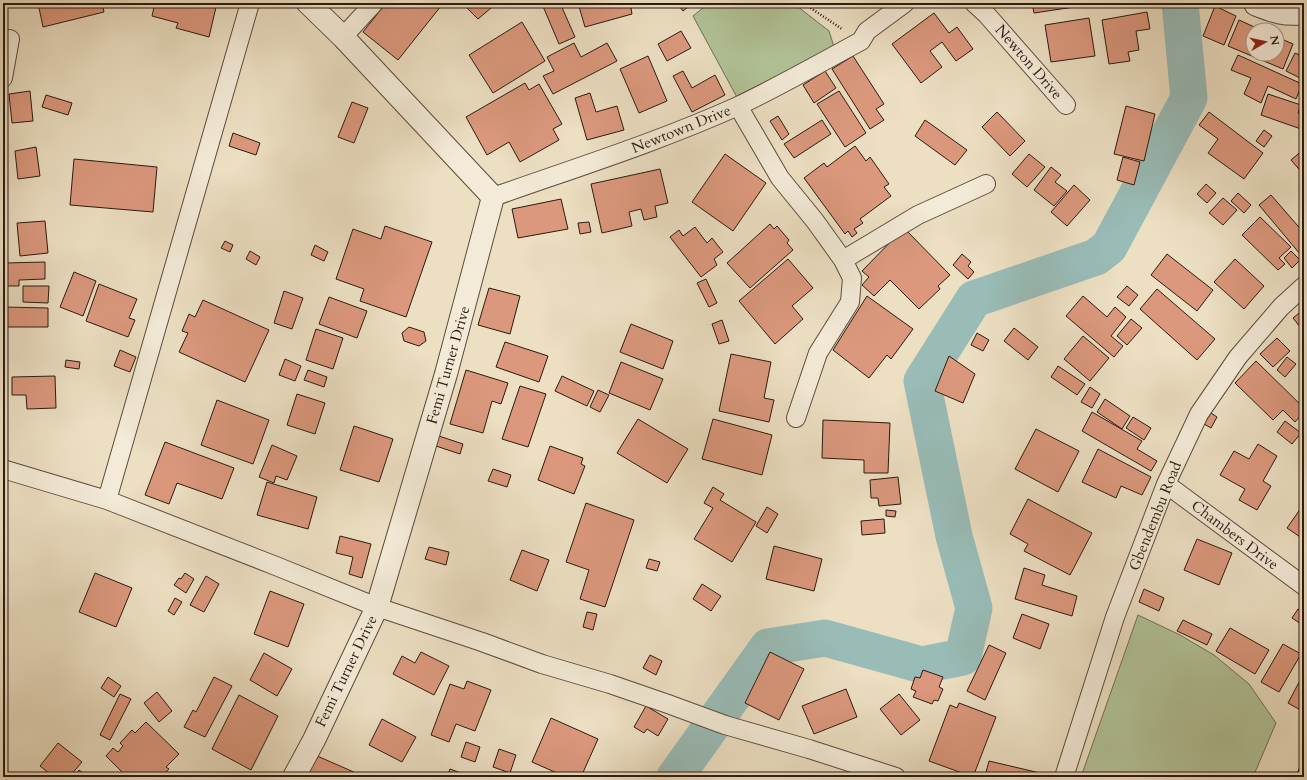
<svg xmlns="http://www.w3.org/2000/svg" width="1307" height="780" font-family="Cardo,serif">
  <rect width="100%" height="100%" fill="#ecdfc2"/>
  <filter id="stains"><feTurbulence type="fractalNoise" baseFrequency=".005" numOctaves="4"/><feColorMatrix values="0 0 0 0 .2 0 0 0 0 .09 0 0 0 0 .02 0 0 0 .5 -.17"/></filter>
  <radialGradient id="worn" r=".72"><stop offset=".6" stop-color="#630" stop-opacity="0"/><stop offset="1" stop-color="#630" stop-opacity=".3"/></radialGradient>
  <!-- green -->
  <path fill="#b2c398" stroke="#6f6e54" d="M709,3H793L829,31L835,50L739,101L693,16Z
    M1138,615L1180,635L1214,655L1249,684L1276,723L1253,777H1081Z"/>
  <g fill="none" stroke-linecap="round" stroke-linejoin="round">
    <!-- river -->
    <path stroke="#99bcb7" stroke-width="37" d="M675,777L768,647L825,638L922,665L963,657L974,608L954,536L922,381L974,299L1096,257L1109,247L1189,98L1180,3"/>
  </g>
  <!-- building -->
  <path fill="#db987d" stroke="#2c1a0f" d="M38,3H102L104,12L43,27Z
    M155,3H217L209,37L176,28L178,23L152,16Z
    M386,3H437L441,6L398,60L363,32Z
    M462,3H497L478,19Z
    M545,3H560L575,37L559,44L542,4Z
    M578,3H645L631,8L632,14L585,27Z
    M677,3H693L683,11Z
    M1032,3H1101L1034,13Z
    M1215,6L1236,16L1224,45L1203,36Z
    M1147,12L1150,29L1136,31L1139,50L1128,52L1130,61L1109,64L1102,20Z
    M934,13L949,33L957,27L973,49L956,61L942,42L930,51L942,67L921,83L892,44Z
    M1089,18L1095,56L1051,62L1045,25Z
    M1239,20L1261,30H1253V54H1277V37L1293,44L1283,69L1228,46Z
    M522,22L545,61L493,93L469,55Z
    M681,31L691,48L667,61L658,44Z
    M574,43L581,57L607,43L617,61L553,94L543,76L554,71L547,57Z
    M1295,53L1304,57V80L1286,71Z
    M1238,55L1302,84L1296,99L1268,86L1261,103L1244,94L1251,78L1231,70Z
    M648,56L667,101L639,113L620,69Z
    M853,56L884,104L876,109L884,120L870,129L832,69Z
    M683,71L692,88L715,75L725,95L692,112L673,76Z
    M825,71L836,88L814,103L803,85Z
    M525,83L529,90L539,84L562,124L553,129L559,140L520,162L509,142L487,155L466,117Z
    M30,91L33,121L12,123L9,94Z
    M839,91L866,133L845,147L817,104Z
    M590,93L596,112L617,106L624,130L587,140L575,98Z
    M1268,94L1301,105L1298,113L1304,115V119L1301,129L1261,115Z
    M46,95L72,103L68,115L42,107Z
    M352,102L368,108L354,143L338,137Z
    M1126,106L1155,114L1144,161L1114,154Z
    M997,112L1025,141L1010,156L982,127Z
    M1209,112L1263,153L1244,179L1208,153L1218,139L1199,125Z
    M778,116L789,134L782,140L770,121Z
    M822,120L831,134L794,158L784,144Z
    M925,120L967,150L955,165L915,136Z
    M1264,130L1272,136L1264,147L1256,141Z
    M233,133L260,143L256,155L229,146Z
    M855,146L866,161L870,157L889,184L884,187L891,196L860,219L863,223L854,229L857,233L852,237L848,231L845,234L804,178L824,163L827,167Z
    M36,147L40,176L18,179L15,151Z
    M1304,149V175L1291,160Z
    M725,154L766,183L733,231L692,202Z
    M1029,154L1045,167L1027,187L1012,174Z
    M1123,157L1140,162L1134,185L1117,180Z
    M74,159L157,167L153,212L70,205Z
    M1051,167L1061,175L1055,182L1067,191L1054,206L1034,190Z
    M660,169L668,203L655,206L657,217L644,220L641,209L629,212L632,226L602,233L591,184Z
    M1206,184L1216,193L1207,203L1197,194Z
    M1074,185L1090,200L1067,226L1051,212Z
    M1238,193L1251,205L1244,213L1231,201Z
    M1271,195L1304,233V251L1300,254L1259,205Z
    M1223,198L1237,210L1223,225L1209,213Z
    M561,199L568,229L518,238L512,209Z
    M1260,217L1291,247L1279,258L1285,264L1278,270L1242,235Z
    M45,221L48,253L20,256L17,223Z
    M589,222L591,232L580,234L578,223Z
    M770,224L774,229L777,226L789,240L787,243L793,250L750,288L727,263Z
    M385,226L432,242L406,317L360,301L364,289L336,279L353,229L381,239Z
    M695,227L707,243L712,238L723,252L714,259L717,265L701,277L670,237L679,230L683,236Z
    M904,228L950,275L938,286L940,289L919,309L890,280L874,296L862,285L869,277L862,271Z
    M225,241L233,245L230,252L221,248Z
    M315,245L328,252L324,261L311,255Z
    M250,251L260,257L256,265L246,259Z
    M1291,251L1300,260L1292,268L1284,258Z
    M962,254L971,262L968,266L974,272L968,279L953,265Z
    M1167,254L1213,290L1197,311L1151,275Z
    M788,259L813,288L792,306L803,319L775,344L739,301Z
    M1235,259L1264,286L1244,309L1214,282Z
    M45,262V279L19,280V286H6L5,263Z
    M74,272L96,281L83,316L60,307Z
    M706,279L717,303L709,307L697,283Z
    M99,284L137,299L129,318L135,320L128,337L86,321Z
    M23,286H49L48,303L23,302Z
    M1127,286L1138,295L1129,306L1117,297Z
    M489,288L520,296L510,334L478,325Z
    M1157,289L1215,339L1197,360L1140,309Z
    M284,291L303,298L292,329L274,323Z
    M867,296L913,329L891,359L887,355L869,378L833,350Z
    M1083,296L1107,317L1115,307L1126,317L1111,336L1123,346L1114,357L1066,316Z
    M329,297L367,311L357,338L319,324Z
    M203,300L269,330L245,382L179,352L188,333L182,331L189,314L195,317Z
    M4,307L48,308V327H3Z
    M1304,309V332L1293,318Z
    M1131,319L1142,328L1127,345L1117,336Z
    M722,320L729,341L719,344L712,324Z
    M631,324L673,341L663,369L620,352Z
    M409,327L424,332L426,341L419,346L404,341L402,333Z
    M1014,328L1038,347L1028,360L1004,341Z
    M316,329L343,338L333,369L306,360Z
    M977,333L989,340L983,351L971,345Z
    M1083,336L1109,358L1090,381L1064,359Z
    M1277,338L1290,351L1273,367L1260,354Z
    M505,342L548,356L539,382L496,367Z
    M120,350L136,357L130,372L114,366Z
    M731,354L771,362L764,398L774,400L769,422L719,411Z
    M949,356L975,374L963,403L935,391Z
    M1287,357L1296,364L1285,377L1277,370Z
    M285,359L301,366L295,381L279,375Z
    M66,360L80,362L79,369L65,367Z
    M1256,361L1304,408V412L1295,422L1283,410L1273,420L1235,383Z
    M621,362L663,379L650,410L609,393Z
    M1058,366L1085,384L1077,395L1051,377Z
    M308,370L327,377L324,387L304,380Z
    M466,370L508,383L501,404L492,401L483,433L450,424Z
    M55,376L56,408L27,409L26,395H12V377Z
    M562,376L594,391L587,406L555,391Z
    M520,386L546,394L528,447L502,439Z
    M1090,387L1100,394L1092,408L1081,402Z
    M598,390L609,395L600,412L590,407Z
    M297,394L325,403L315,434L287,425Z
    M1105,399L1130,416L1122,429L1097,412Z
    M217,400L269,420L253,464L201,445Z
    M1092,412L1142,441L1137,449L1157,461L1151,471L1082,431Z
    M1211,413L1217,417L1211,428L1204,424Z
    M1133,417L1151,428L1144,440L1126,428Z
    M638,419L688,449L667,483L617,453Z
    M713,419L772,435L762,475L702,459Z
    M823,420L890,423L888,473H864V460L822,458Z
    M1285,421L1301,433L1292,444L1277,432Z
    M354,426L393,439L379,482L340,470Z
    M1036,429L1079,451L1058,492L1015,469Z
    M439,436L463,444L460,454L436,446Z
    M165,442L234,468L222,499L177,483L169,504L145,495Z
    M1258,444L1277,456L1263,481L1271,486L1257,510L1239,500L1245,489L1220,475L1234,451L1249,459Z
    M272,445L297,456L287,480L276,476L274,483L259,477Z
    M550,446L583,458L581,464L585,466L574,494L538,480Z
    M1098,449L1151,477L1142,495L1121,486L1116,498L1082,482Z
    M493,469L511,475L507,487L488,481Z
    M898,477L901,504L879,506L878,498H871L870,480Z
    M267,482L317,497L308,529L257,515Z
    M713,487L724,494L720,500L756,522L732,562L694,539L713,508L704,503Z
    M1028,499L1092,533L1070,575L1024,551L1028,544L1010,534Z
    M586,503L634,520L605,607L580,599L589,570L566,562Z
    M767,507L778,514L767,533L756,526Z
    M1301,508L1304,510L1303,539L1287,528Z
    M886,510L896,511L895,517L886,516Z
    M884,519L885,533L862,535L861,521Z
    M340,536L371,544L362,578L349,574L353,557L336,553Z
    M1197,539L1232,553L1219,585L1184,570Z
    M774,546L822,559L814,591L766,579Z
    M429,547L449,552L446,565L425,559Z
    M522,550L549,560L537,591L510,580Z
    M649,559L660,562L657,571L646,568Z
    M1024,568L1045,575L1042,585L1077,596L1072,616L1015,599Z
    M95,573L132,588L116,627L79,612Z
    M185,573L194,579L186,593L174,585L179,578L181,579Z
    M206,576L219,584L204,612L190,605Z
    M702,584L721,596L711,611L693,599Z
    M1144,589L1164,598L1159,611L1139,602Z
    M270,591L304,604L288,647L254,634Z
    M175,598L182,602L174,615L168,611Z
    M1298,609L1304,613V626L1292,618Z
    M587,612L597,614L593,630L583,627Z
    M1022,614L1049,624L1040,649L1013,638Z
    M1183,620L1212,634L1207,645L1177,631Z
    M1230,628L1269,650L1255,674L1216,651Z
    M1283,644L1301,654L1279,692L1261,682Z
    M989,645L1006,653L985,700L967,691Z
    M421,652L449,666L434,695L393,674L402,656L415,663Z
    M770,652L804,669L779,720L745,703Z
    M264,653L292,669L277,696L250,680Z
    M650,655L662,661L656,675L643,668Z
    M923,670L943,677L939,687L943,689L938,701L934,700L932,704L913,697L916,691L911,689L915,677L920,678Z
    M1304,673V712L1288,703Z
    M108,677L121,686L114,697L101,688Z
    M214,677L232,686L205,737L184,727L193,710L196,712Z
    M467,681L491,690L475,731L456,724L449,742L431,735L450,684L464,689Z
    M846,689L857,717L814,734L802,706Z
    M157,692L172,711L159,722L144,703Z
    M120,694L131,699L110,740L100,735Z
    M899,694L920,720L901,735L880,709Z
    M239,695L278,716L251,770L212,749Z
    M959,703L996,717L973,777L929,761L950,705L957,708Z
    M646,706L668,719L658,736L647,729L644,733L634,727Z
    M551,718L598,739L581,777H566L532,762Z
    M382,719L416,737L402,762L369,745Z
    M146,722L179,754L166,767L169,769L161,777H153L152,775L150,777H127L106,756L113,748L118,752L123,746L120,743L132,730L135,733Z
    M466,742L480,747L475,762L461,757Z
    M58,743L82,762L69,777H54L40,766Z
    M499,749L516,755L510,773L493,767Z
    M315,755L365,777H305Z
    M989,761L1040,773L1039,777L985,776Z
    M1300,766L1304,767V777H1296Z
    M450,769L461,773L459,777H447Z
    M79,770L88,777H74Z"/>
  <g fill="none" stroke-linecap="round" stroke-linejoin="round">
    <defs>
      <path id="minor" d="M974,3L987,15L1066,105
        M1254,6C1272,13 1284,18 1304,15
        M343,37L374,3
        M3,78L10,39
        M738,106L780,178L815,221L843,260L852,278L850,302L818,353L796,418
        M493,197C575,168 658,142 738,106C780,86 820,63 861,41L867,31L905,3
        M843,260L918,215L986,184
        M3,469L107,500L276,566L377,607L482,642L542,664L610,684L668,704L725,725L809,749L896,777
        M1166,484L1304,586
        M107,500L250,3
        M1064,777L1115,617L1166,484L1199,414L1238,357L1281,307L1304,286"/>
      <path id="tertiary" d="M294,777L314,740L377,607L446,374L493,197L343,37L308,3"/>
    </defs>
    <!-- minor casing -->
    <use href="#minor" stroke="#5c4b3c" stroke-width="20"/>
    <!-- tertiary casing -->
    <use href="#tertiary" stroke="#5c4b3c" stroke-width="24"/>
    <!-- path -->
    <path stroke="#2c1a0f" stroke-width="2.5" stroke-dasharray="1 2" stroke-linecap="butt" d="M803,3L842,29"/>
    <!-- minor -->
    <use href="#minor" stroke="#f3ead7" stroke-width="18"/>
    <!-- tertiary -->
    <use href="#tertiary" stroke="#f3ead7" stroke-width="22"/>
  </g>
  <g text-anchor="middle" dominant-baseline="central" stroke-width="3.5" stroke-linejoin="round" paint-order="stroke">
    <!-- street labels -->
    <g font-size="15" fill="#2c1a0f" stroke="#f3ead7">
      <text transform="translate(1029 62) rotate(49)">Newton Drive</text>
      <text transform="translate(681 129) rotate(-22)">Newtown Drive</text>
      <text transform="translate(448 365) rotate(-74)">Femi Turner Drive</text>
      <text transform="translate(1155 516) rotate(-68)">Gbendembu Road</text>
      <text transform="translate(1235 535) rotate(37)">Chambers Drive</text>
      <text transform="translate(346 671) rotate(-64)">Femi Turner Drive</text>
    </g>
  </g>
  <!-- margin -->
  <rect width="1307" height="780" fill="none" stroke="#ecdfc2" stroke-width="16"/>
  <rect x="4" y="4" width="1299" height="772" fill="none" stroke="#2c1a0f" stroke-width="2"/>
  <rect x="8" y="8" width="1291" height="764" fill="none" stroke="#2c1a0f"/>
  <!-- north arrow -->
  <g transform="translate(1265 42) rotate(81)"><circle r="19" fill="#f3ead7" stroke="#a39787"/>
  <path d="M0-3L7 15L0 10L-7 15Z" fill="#8f2418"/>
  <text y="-6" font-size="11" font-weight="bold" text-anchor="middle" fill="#2c1a0f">N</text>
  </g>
  <rect width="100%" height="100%" filter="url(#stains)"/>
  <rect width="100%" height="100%" fill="url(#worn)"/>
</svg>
